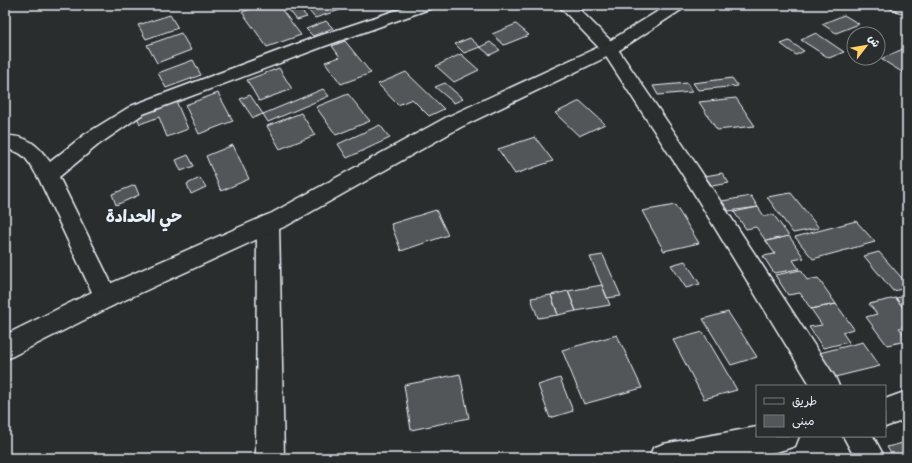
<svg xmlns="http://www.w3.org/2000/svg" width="912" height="463" font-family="'Patrick Hand','Playpen Sans Arabic',sans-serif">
  <rect width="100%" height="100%" fill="#2a2d2e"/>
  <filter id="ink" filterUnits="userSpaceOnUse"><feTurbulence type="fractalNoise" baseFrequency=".025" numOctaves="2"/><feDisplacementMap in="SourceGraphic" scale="8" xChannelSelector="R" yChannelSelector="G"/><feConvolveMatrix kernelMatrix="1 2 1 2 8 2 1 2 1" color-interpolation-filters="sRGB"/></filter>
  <g filter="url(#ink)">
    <!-- building -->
    <path fill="#535759" stroke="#e8f1f8" d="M263,5H278L301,35L267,47L242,12Z
      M285,5H296L307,17L297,20Z
      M304,5H336L340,10L315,18Z
      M170,15L178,28L146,39L138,25Z
      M844,15L859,24L836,33L822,24Z
      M326,21L333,28L313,36L306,29Z
      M516,24L529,35L504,45L492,34Z
      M181,33L191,50L157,63L147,45Z
      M816,33L844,52L829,58L801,40Z
      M470,38L480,47L464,53L455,44Z
      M345,41L371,73L341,84L325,62L340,57L332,46Z
      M789,41L804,51L796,55L781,44Z
      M490,42L500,50L490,55L480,47Z
      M907,47V74H905L881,59Z
      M461,54L479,70L454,82L436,66Z
      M193,60L201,75L166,88L158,73Z
      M279,68L292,89L259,101L247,80Z
      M406,72L444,109L429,116L412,99L398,105L378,84Z
      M732,78L738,86L698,90L693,83Z
      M445,83L463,99L454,103L435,87Z
      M687,83L692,92L658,95L653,86Z
      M323,89L329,96L268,122L263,114Z
      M218,93L233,121L199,134L185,105Z
      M348,94L370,121L336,135L316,107Z
      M250,95L263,114L253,118L240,99Z
      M736,98L755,126L717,130L699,102Z
      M176,101L188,129L167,137L159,117L140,124L136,115Z
      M580,101L605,124L579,136L555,113Z
      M301,113L315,135L280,149L267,126Z
      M380,125L390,138L347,158L338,144Z
      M535,137L553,161L515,174L498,149Z
      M233,145L249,179L221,191L206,156Z
      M188,155L194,166L181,171L176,160Z
      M722,173L729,183L712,186L705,176Z
      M200,178L206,187L191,194L187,184Z
      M135,185L139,195L116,205L112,194Z
      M791,193L819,228L793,233L767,197Z
      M751,196L758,207L729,211L722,201Z
      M675,205L699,243L664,251L642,211Z
      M758,207L764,216L773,214L789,236L766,241L756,227L746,229L734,212Z
      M436,210L448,235L401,251L391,224Z
      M856,221L875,242L813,259L795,237Z
      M789,236L804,258L793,260L799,269L774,273L763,256L775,254L766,241Z
      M879,252L907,284V288L893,291L864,256Z
      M603,255L621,296L607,298L602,285L590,257Z
      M685,261L700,284L686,288L671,265Z
      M801,270L807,280L818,278L836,304L811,309L800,293L788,295L775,275Z
      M602,285L610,305L576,311L568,291Z
      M568,291L576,311L558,315L551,295Z
      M551,295L558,315L538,318L531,298Z
      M907,296V313L896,298Z
      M896,298L907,313V326L899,328L907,338V341L887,345L866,317L877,314L869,304Z
      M836,304L854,329L842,332L849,342L823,348L809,327L822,325L811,309Z
      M728,312L757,357L731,365L703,319Z
      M703,332L737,390L704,399L673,340Z
      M617,335L642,388L584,404L562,350Z
      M863,342L880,366L835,377L819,353Z
      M460,374L469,418L411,430L404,385Z
      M560,378L573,411L550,418L538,385Z
      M907,442V458H894L887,447Z"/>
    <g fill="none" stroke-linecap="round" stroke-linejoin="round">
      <defs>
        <path id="street" d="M412,5H435L432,8L325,46L143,114L98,145L59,177L118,297L114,305L106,308L98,305L39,179C30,164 24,149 5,150V136C27,135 38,145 50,162L84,135L131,106L313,38Z
          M558,5H575L615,45L698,167L835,377L839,386H811L684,177L603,52Z
          M888,5H907V15L891,8Z
          M268,215L276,218L279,224L284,458H256L257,224L260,218Z
          M907,391V419L885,427V399Z
          M757,427V436H799L795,446C750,463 696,458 649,458L653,448L663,444Z
          M843,436H873L885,458H855Z"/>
        <path id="secondary" d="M668,5H687L684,8L615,53L461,127L288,225L114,305L5,360V335L98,289L272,213L447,117L603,45Z"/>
      </defs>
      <!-- street casing -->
      <use href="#street" stroke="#e8f1f8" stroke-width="3"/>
      <!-- secondary casing -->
      <use href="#secondary" stroke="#e8f1f8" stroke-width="3"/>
      <!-- street -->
      <use href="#street" fill="#2a2d2e" fill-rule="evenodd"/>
      <!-- secondary -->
      <use href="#secondary" fill="#2a2d2e" fill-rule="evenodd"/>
    </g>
  </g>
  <g text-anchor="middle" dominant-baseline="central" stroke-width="3.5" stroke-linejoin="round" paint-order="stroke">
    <!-- district labels -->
    <g font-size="17" font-weight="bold" fill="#e8f1f8" stroke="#2a2d2e">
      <text x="144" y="215">حي الحدادة</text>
    </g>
  </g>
  <!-- margin -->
  <rect width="912" height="463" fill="none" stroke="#2a2d2e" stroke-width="20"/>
  <rect x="10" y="10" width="892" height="443" fill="none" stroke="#e8f1f8" stroke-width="1.5" filter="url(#ink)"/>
  <!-- legend -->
  <rect x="756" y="385" width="130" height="52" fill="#2a2d2e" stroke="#767b7f"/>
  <rect x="764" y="398" width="20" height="6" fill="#2a2d2e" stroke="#767b7f"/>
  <text x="792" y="405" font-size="12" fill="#e8f1f8">طريق</text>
  <rect x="764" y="415" width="20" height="12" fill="#535759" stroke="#767b7f"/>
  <text x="792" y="425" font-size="12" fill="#e8f1f8">مبنى</text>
  <!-- north arrow -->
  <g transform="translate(866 46) rotate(59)"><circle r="19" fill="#2a2d2e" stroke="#767b7f"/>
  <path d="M0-3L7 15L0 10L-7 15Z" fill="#ffd166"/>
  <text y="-6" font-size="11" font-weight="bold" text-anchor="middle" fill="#e8f1f8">ش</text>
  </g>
</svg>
